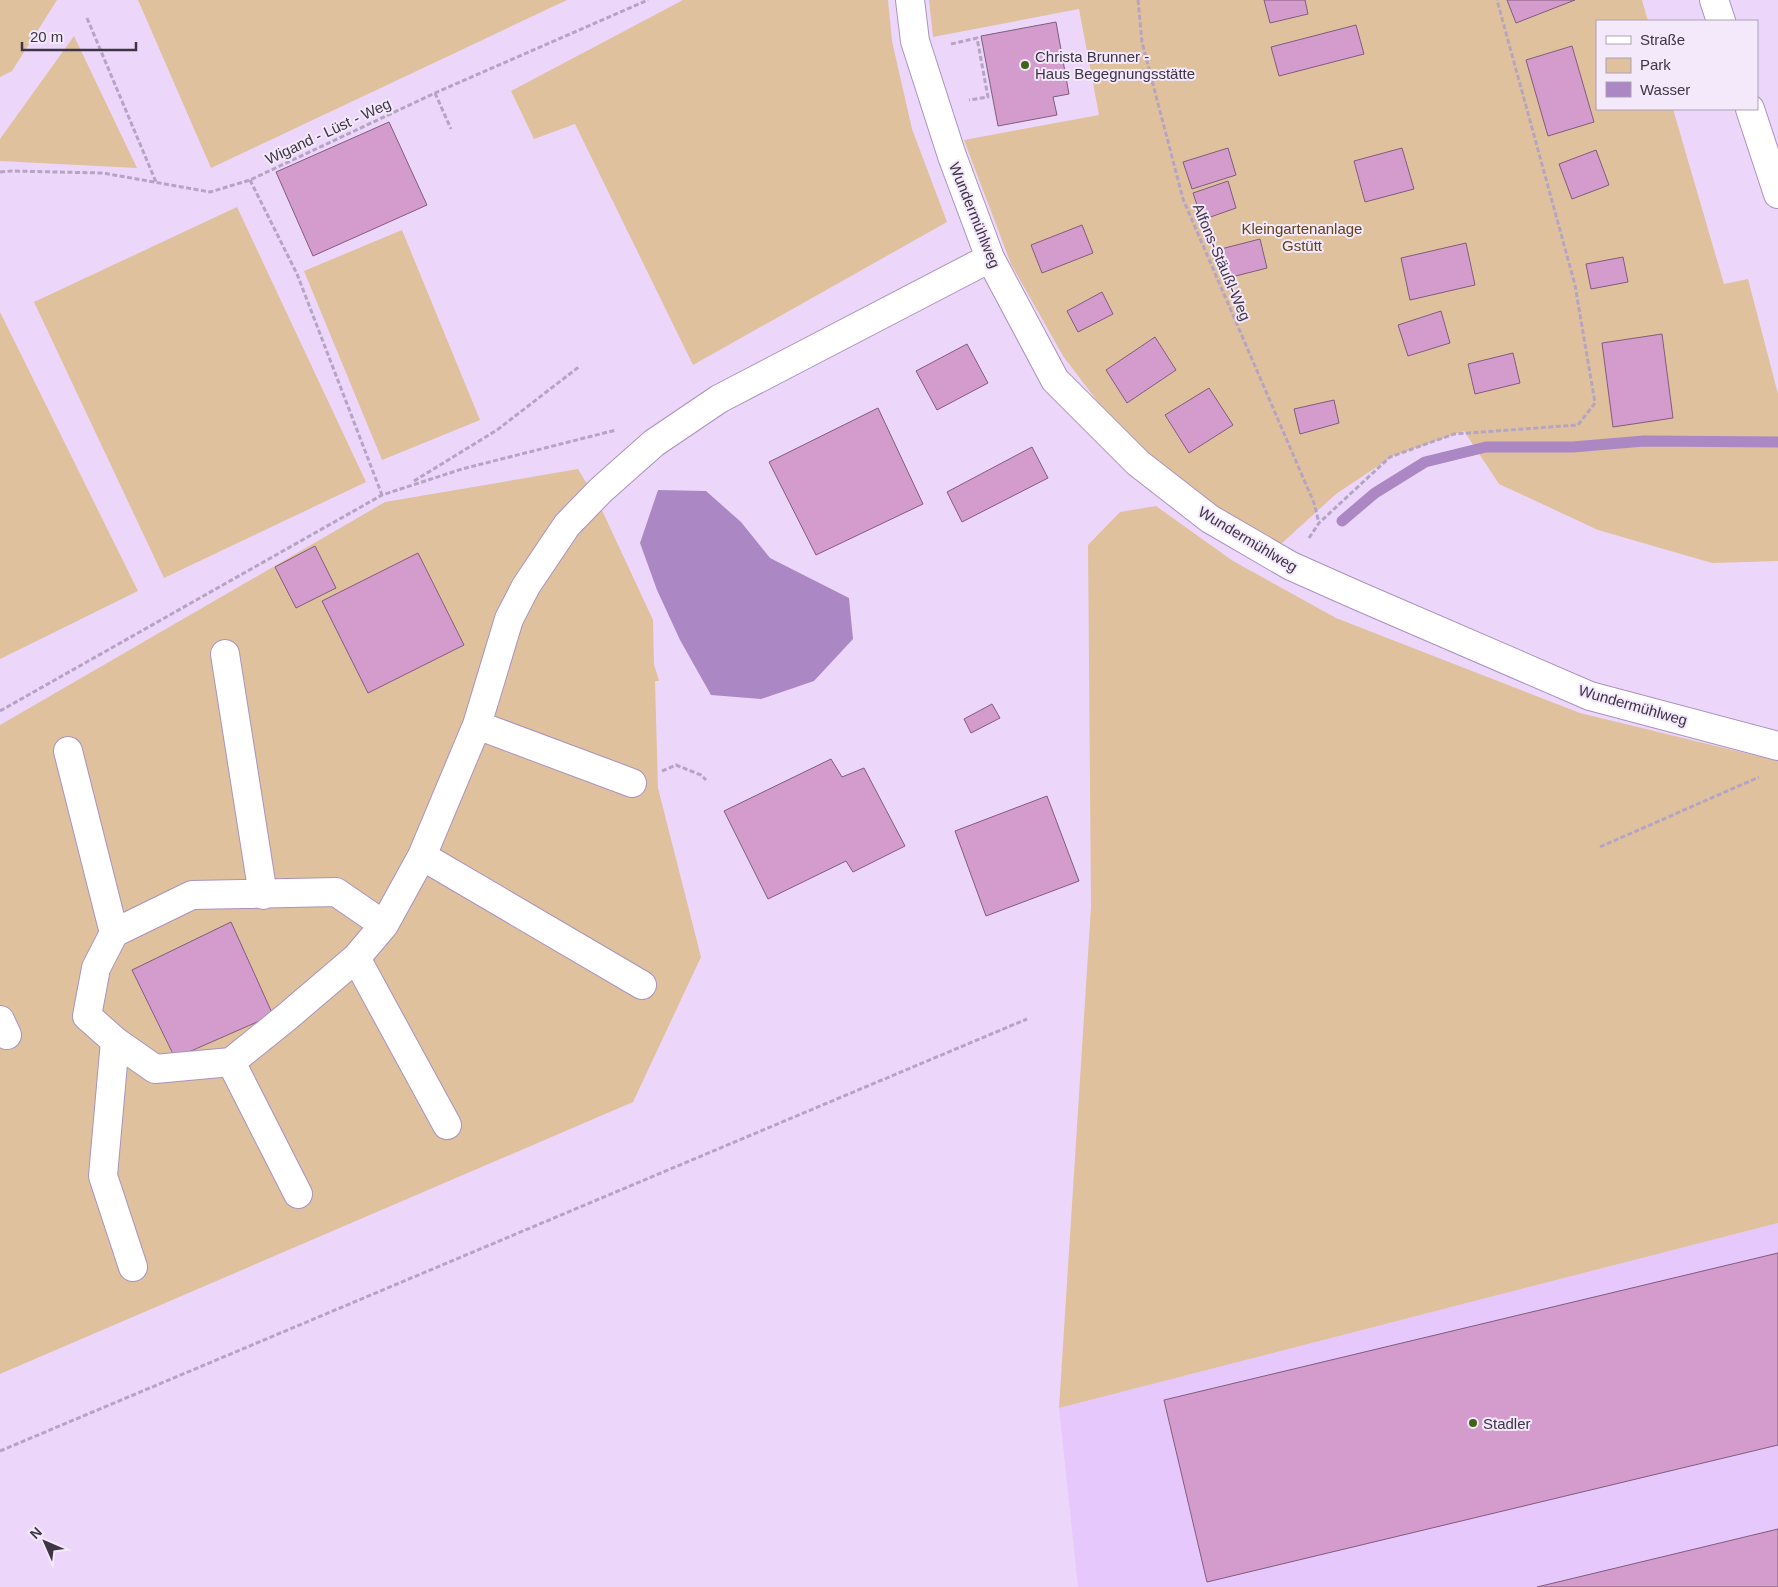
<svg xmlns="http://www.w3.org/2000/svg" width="1778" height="1587" font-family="Arial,sans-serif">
  <rect width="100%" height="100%" fill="#ecd7fb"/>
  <!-- built -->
  <path fill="#e6c8fc" d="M1778,1223V1587H1078L1059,1408Z"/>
  <!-- green -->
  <path fill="#dfc19e" d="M0,0H57L12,71L0,77Z
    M138,0H567L211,168Z
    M683,0H888L892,41L912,129L947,222L693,365L575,124L534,139L511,91Z
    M929,0H1642L1648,21H1597V109H1673L1724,284L1748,279L1778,394V561L1712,563L1598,530L1499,484L1464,431L1393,456L1336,494L1281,544L1198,496L1119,430L1063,356L1011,264L964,140L1099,115L1079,9L933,37Z
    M74,36L137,168L0,161V139Z
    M237,207L366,482L164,578L34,302Z
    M402,230L480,420L382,460L304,271Z
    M0,312L138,591L0,659Z
    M578,469L600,506L653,620L654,664L659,681H655L658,788L701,957L633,1102L0,1374V725L385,502Z
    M1156,506L1233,561L1336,618L1580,713L1778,761V1223L1059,1408L1091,907L1088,545L1120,512Z"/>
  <!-- water -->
  <path fill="#ab87c4" d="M658,490L706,491L741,522L770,558L849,598L853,639L814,681L761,699L711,695L680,640L657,590L640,543Z"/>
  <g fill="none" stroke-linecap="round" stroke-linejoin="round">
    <!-- stream -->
    <path stroke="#ab87c4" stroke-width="11" d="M1342,521L1375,493L1425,462L1486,447H1573L1644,441L1778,442"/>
  </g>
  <!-- building -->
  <path fill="#d49bcd" stroke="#815c7c" d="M1264,0H1305L1308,14L1270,23Z
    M1507,0H1575L1516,23Z
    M1056,22L1069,94L1053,97L1057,115L998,126L981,36Z
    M1356,25L1364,54L1279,76L1271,47Z
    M1572,46L1594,122L1548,136L1526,60Z
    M389,122L427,205L313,256L276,172Z
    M1228,148L1236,175L1192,189L1183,162Z
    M1402,148L1414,189L1365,202L1354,161Z
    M1596,150L1609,185L1572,199L1559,164Z
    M1228,181L1236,208L1202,220L1193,193Z
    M1082,225L1093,253L1042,273L1031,245Z
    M1260,239L1267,268L1224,279L1217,250Z
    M1466,243L1475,285L1410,300L1401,258Z
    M1623,257L1628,282L1591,289L1586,264Z
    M1102,292L1113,314L1078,332L1067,311Z
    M1441,311L1450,343L1408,356L1398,325Z
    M1662,334L1673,418L1613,427L1602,343Z
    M1155,337L1176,370L1127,403L1106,370Z
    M967,344L988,383L937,410L916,371Z
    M1513,353L1520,383L1475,394L1468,364Z
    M1209,388L1233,425L1189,453L1165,415Z
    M1334,400L1339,423L1300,434L1294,409Z
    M878,408L923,504L816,555L769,462Z
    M1032,447L1048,478L962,522L947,492Z
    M315,546L336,588L296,608L275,567Z
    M418,553L464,645L368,693L322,601Z
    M992,704L1000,718L971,733L964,719Z
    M831,759L842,777L864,768L905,846L853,872L846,861L768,899L724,811Z
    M1047,796L1079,881L986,916L955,831Z
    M231,922L273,1015L175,1058L132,970Z
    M1778,1253V1445L1207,1582L1164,1400Z
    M1778,1529V1587H1537Z"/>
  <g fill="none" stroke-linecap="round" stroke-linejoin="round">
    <defs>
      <path id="minor" d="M910,0L915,41L952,156L990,258L1055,380L1138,463L1210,519L1291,566L1354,594L1590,696L1778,746
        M225,654L263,895
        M477,725L632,783
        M68,751L114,933
        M422,856L642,985
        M384,925L336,892L192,895L114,933L96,968L87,1016L115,1041L155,1069L231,1062L288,1016L356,958L384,925L422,856L477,725L509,619L526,586L567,525L601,490L654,443L719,399L990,258
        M356,958L447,1125
        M0,1020L7,1035
        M115,1041L103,1176L133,1267
        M231,1062L298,1194"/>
      <path id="major" d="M1714,0L1721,21
        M1750,109L1778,194"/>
    </defs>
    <!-- minor casing -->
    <use href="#minor" stroke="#ab92bd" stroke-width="30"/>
    <!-- major casing -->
    <use href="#major" stroke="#ab92bd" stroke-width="30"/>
    <!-- path -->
    <path stroke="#b6a4c3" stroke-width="3" stroke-dasharray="5 2.5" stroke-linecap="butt" d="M1138,0L1142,42L1183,199L1314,503L1319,523
      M87,18L156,182
      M951,44L977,38L988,97L969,100
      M435,93L451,129
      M0,172L12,171L103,173L210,192L250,180L435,93L648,0
      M250,180L297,274L382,495
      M414,481L497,430L580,366
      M1309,538L1319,523L1390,457L1454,434L1578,425L1595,403L1575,285L1497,0
      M0,711L382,495L462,469L616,430
      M662,771L676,765L701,775L706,780
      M1600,847L1759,777
      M0,1451L1027,1019"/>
    <!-- minor -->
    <use href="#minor" stroke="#fff" stroke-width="28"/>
    <!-- major -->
    <use href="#major" stroke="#fff" stroke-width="28"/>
  </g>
  <!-- markers -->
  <g fill="#406218" stroke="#f3e9fb" stroke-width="2">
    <circle cx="1025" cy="65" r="5"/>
    <circle cx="1473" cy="1423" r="5"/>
  </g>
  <g text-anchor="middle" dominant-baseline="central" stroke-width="4" stroke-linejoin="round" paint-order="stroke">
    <!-- poi labels -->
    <g font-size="15" fill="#3e3446" stroke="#f3e9fb" text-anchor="start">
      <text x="1035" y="56">Christa Brunner -<tspan x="1035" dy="17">Haus Begegnungsstätte</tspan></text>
      <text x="1483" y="1423">Stadler</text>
    </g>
    <!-- street labels -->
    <g font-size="15" fill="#3e3446" stroke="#f3e9fb">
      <text transform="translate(328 131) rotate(-25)">Wigand - Lüst - Weg</text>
      <text transform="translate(975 215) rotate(68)">Wundermühlweg</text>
      <text transform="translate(1222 262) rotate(67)">Alfons-Stäußl-Weg</text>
      <text transform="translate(1248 539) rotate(31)">Wundermühlweg</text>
      <text transform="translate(1633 705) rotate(16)">Wundermühlweg</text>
    </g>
    <!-- park labels -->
    <g font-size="15" fill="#634214" stroke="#f3e9fb">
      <text x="1302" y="228">Kleingartenanlage<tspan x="1302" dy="17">Gstütt</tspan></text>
    </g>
  </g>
  <!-- legend -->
  <rect x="1596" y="20" width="162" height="90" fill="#f3e9fb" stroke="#aba1b3"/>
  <rect x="1606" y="36" width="25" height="8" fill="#ffffff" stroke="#aba1b3"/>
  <text x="1640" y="45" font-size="15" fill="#3e3446">Straße</text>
  <rect x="1606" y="58" width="25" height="15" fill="#dfc19e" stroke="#aba1b3"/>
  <text x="1640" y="70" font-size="15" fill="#3e3446">Park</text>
  <rect x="1606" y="82" width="25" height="15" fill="#ab87c4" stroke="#aba1b3"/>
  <text x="1640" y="95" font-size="15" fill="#3e3446">Wasser</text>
  <!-- north arrow -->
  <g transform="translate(45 1542) rotate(315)" stroke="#f3e9fb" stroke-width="4" paint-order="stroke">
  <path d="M0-4L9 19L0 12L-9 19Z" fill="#3e3446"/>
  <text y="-8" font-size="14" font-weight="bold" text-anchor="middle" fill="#3e3446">N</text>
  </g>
  <!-- scale -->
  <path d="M22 42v8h114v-8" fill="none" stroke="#3e3446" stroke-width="2.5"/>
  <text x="30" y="42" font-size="15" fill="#3e3446" stroke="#f3e9fb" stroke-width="4" paint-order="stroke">20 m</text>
</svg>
